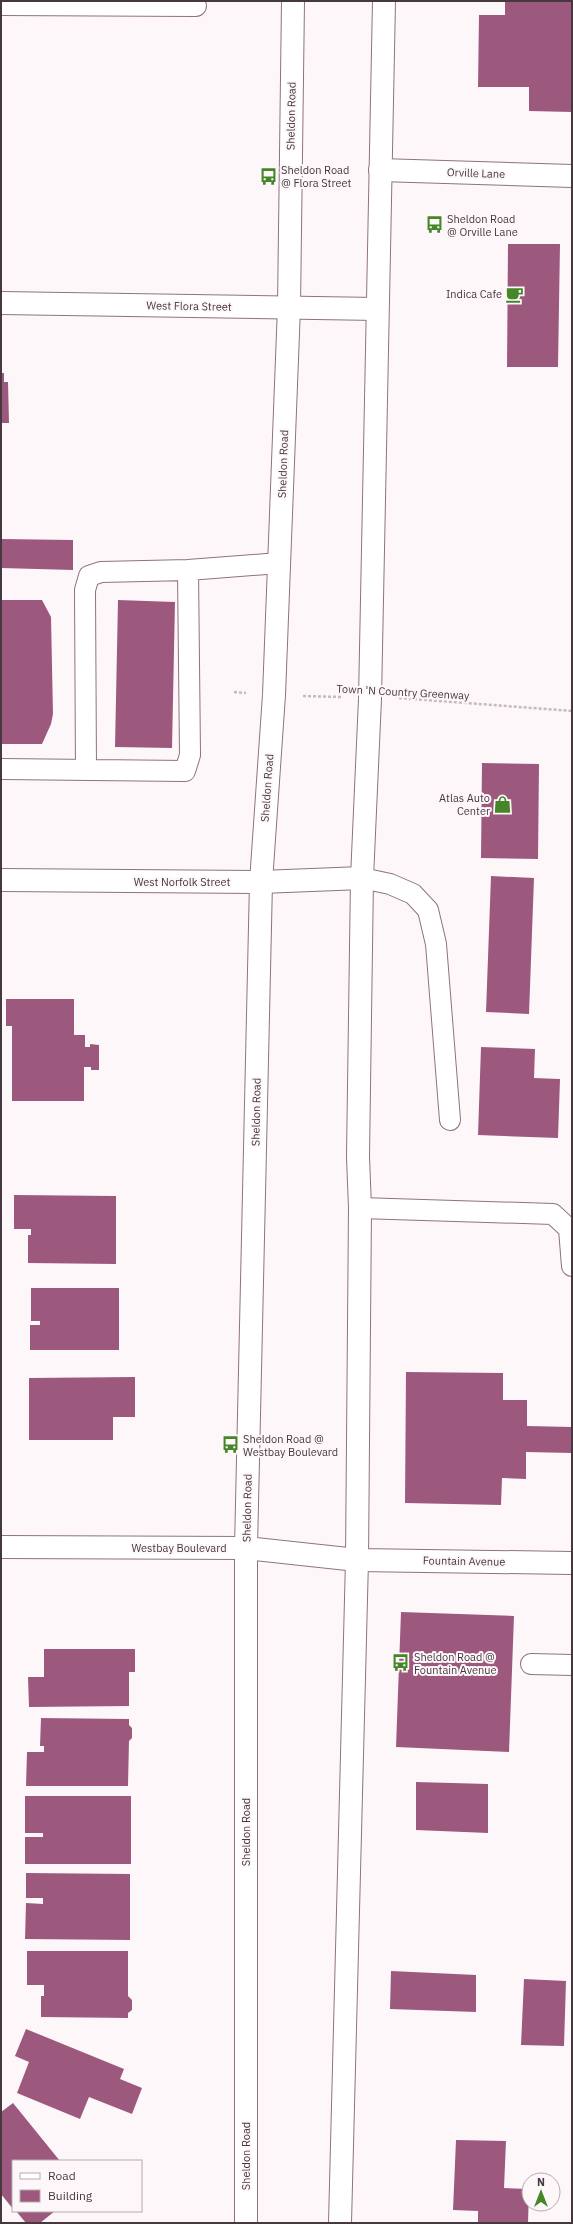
<svg xmlns="http://www.w3.org/2000/svg" width="573" height="2224" font-family="'IBM Plex Sans',sans-serif">
  <rect width="100%" height="100%" fill="#fef7fa"/>
  <!-- building -->
  <path fill="#9d597d" d="M505,1H572V112L529,111V87H478L479,15H505Z
    M508,244H560L558,367H507Z
    M1,373H4V382H8L9,423H1Z
    M1,539L73,540V570L1,568Z
    M1,600H42L51,617L53,714L51,724L42,744H1Z
    M118,600L175,602L172,748L115,747Z
    M482,763L539,764L538,859L481,858Z
    M491,876L534,878L529,1014L486,1012Z
    M6,999H74V1035H85V1047H90V1044L99,1045V1070H91V1067H84V1101H12V1026H6Z
    M481,1047L535,1049L534,1078L560,1079L558,1138L478,1135Z
    M14,1195L116,1196V1264L28,1263V1235H31V1229H14Z
    M31,1288H119V1350H30V1325H40V1321H31Z
    M406,1372L503,1373V1400H527V1426L572,1427V1453L526,1452V1479L502,1478L501,1505L405,1503Z
    M135,1377V1417H113V1440H29V1378Z
    M401,1612L514,1616L509,1752L396,1747Z
    M44,1649H135V1672H129V1706L29,1707L28,1677H44Z
    M41,1718L129,1719V1725L132,1728V1738L129,1741L128,1786H26L27,1752H44V1746H40Z
    M416,1782L488,1784V1833L416,1830Z
    M25,1796H131V1864H25V1837H43V1833H25Z
    M26,1873L130,1874V1940L25,1939L26,1903L43,1904V1898H26Z
    M27,1951H128V1996L132,2000V2010L128,2013V2018L41,2017V1996H44V1985H27Z
    M391,1971L476,1975V2012L390,2009Z
    M524,1979L566,1981L564,2046L521,2045Z
    M26,2029L124,2069L120,2079L142,2088L132,2114L89,2097L80,2119L17,2093L29,2062L15,2056Z
    M13,2103L60,2161H13V2209L1,2194V2112Z
    M456,2140L506,2141L504,2188L529,2189L528,2223H478V2211L453,2210Z
    M16,2211H55L40,2223H26Z"/>
  <g fill="none" stroke-linecap="round" stroke-linejoin="round">
    <defs>
      <path id="service" d="M1,5L196,6
        M1,769L185,771L190,755L188,570L279,563
        M86,770L85,590L89,576L101,572L188,570
        M362,878L390,884L413,894L428,910L436,944L450,1120
        M360,1208L553,1214L569,1229L572,1266
        M531,1664L572,1665"/>
      <path id="minor" d="M380,170L572,176
        M1,303L377,309
        M1,880L261,882L362,878
        M1,1547L246,1548L357,1560L572,1563"/>
      <path id="secondary" d="M246,2223V1548L261,882L274,695L289,307L293,1
        M340,2223L357,1560L360,1208L358,1157L362,878L370,699L384,1"/>
    </defs>
    <!-- service casing -->
    <use href="#service" stroke="#8f7280" stroke-width="22"/>
    <!-- minor casing -->
    <use href="#minor" stroke="#8f7280" stroke-width="24"/>
    <!-- secondary casing -->
    <use href="#secondary" stroke="#8f7280" stroke-width="24"/>
    <!-- path -->
    <path stroke="#c4bbbf" stroke-width="2.5" stroke-dasharray="3 2" stroke-linecap="butt" d="M234,692L246,693
      M303,696L342,697
      M399,698L572,711"/>
    <!-- service -->
    <use href="#service" stroke="#fff" stroke-width="20"/>
    <!-- minor -->
    <use href="#minor" stroke="#fff" stroke-width="22"/>
    <!-- secondary -->
    <use href="#secondary" stroke="#fff" stroke-width="22"/>
  </g>
  <!-- icons -->
  <defs>
    <symbol id="bus-bare" viewBox="-9 -9 18 18"><path d="M-5-6H5V4H4V6H2V4H-2V6H-4V4H-5ZM-3.5-4V0h7V-4ZM-3.5 1.2v1.5H-2V1.2ZM2 1.2v1.5H3.5V1.2Z" fill="#448628" stroke="#fef7fa" stroke-width="2.5" paint-order="stroke"/></symbol>
    <symbol id="cafe-bare" viewBox="-9 -9 18 18"><path d="M-5.5-4.5H6V0H3Q3 3.5 0 3.5H-2.5Q-5.5 3.5-5.5 0ZM3-3.2v2h1.7v-2ZM-6 4.5H4V6H-6Z" fill="#448628" stroke="#fef7fa" stroke-width="2.5" paint-order="stroke"/></symbol>
    <symbol id="shop-bare" viewBox="-9 -9 18 18"><path d="M-5-2.5h2.3a2.7 3.5 0 0 1 5.4 0H5L5.5 6h-11ZM-1.5-2.5h3a1.5 2.3 0 0 0-3 0Z" fill="#448628" stroke="#fef7fa" stroke-width="2.5" paint-order="stroke"/></symbol>
  </defs>
  <g fill-rule="evenodd">
    <use href="#bus-bare" x="256" y="164" width="25" height="25"/>
    <use href="#bus-bare" x="422" y="212" width="25" height="25"/>
    <use href="#cafe-bare" x="502" y="282" width="25" height="25"/>
    <use href="#shop-bare" x="490" y="792" width="25" height="25"/>
    <use href="#bus-bare" x="218" y="1432" width="25" height="25"/>
    <use href="#bus-bare" x="388" y="1650" width="25" height="25"/>
  </g>
  <g text-anchor="middle" dominant-baseline="central" stroke-width="4" stroke-linejoin="round" paint-order="stroke">
    <!-- street labels -->
    <g font-size="11" fill="#45383e" stroke="#fef7fa">
      <text transform="translate(291 116) rotate(-89)">Sheldon Road</text>
      <text transform="translate(476 173) rotate(2)">Orville Lane</text>
      <text transform="translate(189 306) rotate(1)">West Flora Street</text>
      <text transform="translate(283 464) rotate(-88)">Sheldon Road</text>
      <text transform="translate(403 692) rotate(3)">Town 'N Country Greenway</text>
      <text transform="translate(267 788) rotate(-86)">Sheldon Road</text>
      <text x="182" y="882">West Norfolk Street</text>
      <text transform="translate(256 1112) rotate(-89)">Sheldon Road</text>
      <text transform="translate(247 1508) rotate(-89)">Sheldon Road</text>
      <text x="179" y="1548">Westbay Boulevard</text>
      <text transform="translate(464 1561) rotate(1)">Fountain Avenue</text>
      <text transform="translate(246 1832) rotate(-90)">Sheldon Road</text>
      <text transform="translate(246 2156) rotate(-90)">Sheldon Road</text>
    </g>
    <!-- poi labels -->
    <g font-size="11" fill="#45383e" stroke="#fef7fa" text-anchor="start">
      <text x="281" y="170">Sheldon Road<tspan x="281" dy="13">@ Flora Street</tspan></text>
      <text x="447" y="219">Sheldon Road<tspan x="447" dy="13">@ Orville Lane</tspan></text>
      <text x="502" y="294" text-anchor="end">Indica Cafe</text>
      <text x="490" y="798" text-anchor="end">Atlas Auto<tspan x="490" dy="13">Center</tspan></text>
      <text x="243" y="1439">Sheldon Road @<tspan x="243" dy="13">Westbay Boulevard</tspan></text>
      <text x="414" y="1657">Sheldon Road @<tspan x="414" dy="13">Fountain Avenue</tspan></text>
    </g>
  </g>
  <!-- border -->
  <rect width="573" height="2224" fill="none" stroke="#45383e" stroke-width="4"/>
  <!-- legend -->
  <rect x="12" y="2160" width="130" height="52" fill="#fef7fa" stroke="#b4abaf"/>
  <rect x="20" y="2173" width="20" height="6" fill="#ffffff" stroke="#b4abaf"/>
  <text x="48" y="2180" font-size="12" fill="#45383e">Road</text>
  <rect x="20" y="2190" width="20" height="12" fill="#9d597d" stroke="#b4abaf"/>
  <text x="48" y="2200" font-size="12" fill="#45383e">Building</text>
  <!-- north arrow -->
  <g transform="translate(541 2192)"><circle r="19" fill="#fef7fa" stroke="#b4abaf"/>
  <path d="M0-3L7 15L0 10L-7 15Z" fill="#448628"/>
  <text y="-6" font-size="11" font-weight="bold" text-anchor="middle" fill="#45383e">N</text>
  </g>
</svg>
